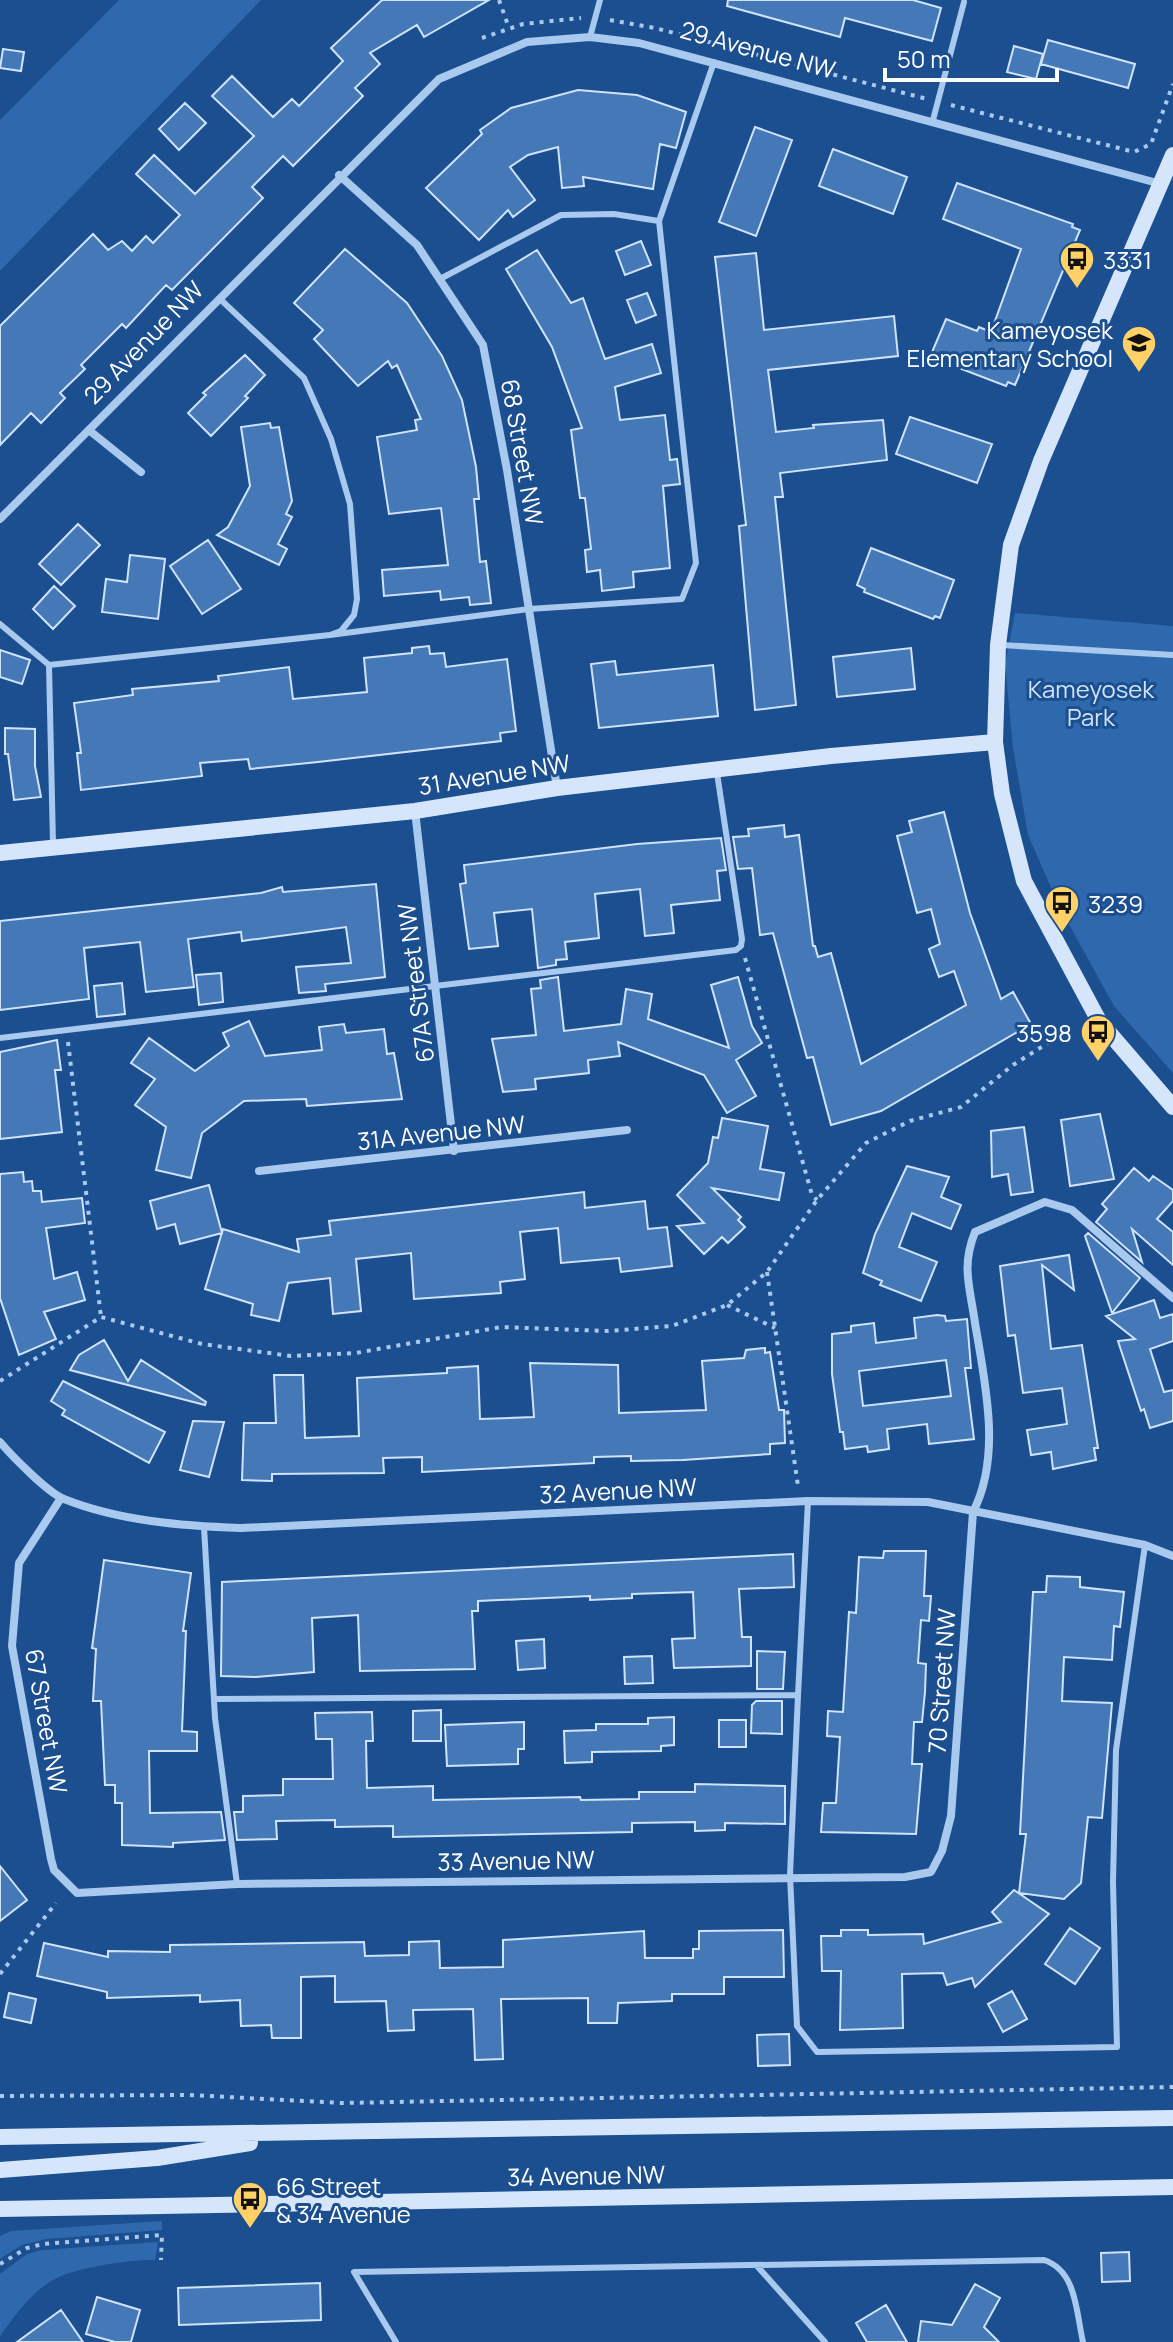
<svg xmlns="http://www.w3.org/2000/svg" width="1173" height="2342" font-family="Manrope,sans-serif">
  <rect width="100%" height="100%" fill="#1b4f8f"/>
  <!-- green -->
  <path fill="#2e69ad" d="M119,0H261L0,271V120Z
    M1015,613L1173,626V1073L1114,1006L1060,908L1028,835L1013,748L1005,664Z
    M162,2221V2230L46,2239L22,2245L0,2259V2236L11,2231Z
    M158,2242L155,2260C130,2259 72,2268 51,2281C29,2295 15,2316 0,2336V2274L27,2254L42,2250Z"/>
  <!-- building -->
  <path fill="#4478b7" stroke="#cfe3fa" stroke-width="2" fill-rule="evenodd" d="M382,0H489L424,37L417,25L370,53L380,64L355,88L363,96L293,166L283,156L252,187L263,198L172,290L166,285L126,328L122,324L81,365L85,369L60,393L65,398L41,423L31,413L0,445V326L93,234L108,250L122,241L132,251L146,236L153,243L180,215L136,174L154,155L195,194L254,136L212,96L232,76L273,117L292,99L299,106L343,61L331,48Z
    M728,0H913L941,8L932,41L845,18L840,37L727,6Z
    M1048,40L1135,64L1128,88L1041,64Z
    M1014,46L1043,54L1036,79L1007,72Z
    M3,49L24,52L21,71L0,68Z
    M578,90L637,95L686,112L676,148L660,144L653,189L583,177L584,186L562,188L558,147L528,155L510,167L535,200L513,217L508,210L479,240L426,188L482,134L480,130L511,108Z
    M185,103L206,123L179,150L159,129Z
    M755,127L792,140L756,236L719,222Z
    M833,149L907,177L893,214L819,186Z
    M957,183L1073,224L1072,227L1080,230L1015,385L1008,382L1006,386L930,357L946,319L977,331L979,327L991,332L1021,249L943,219Z
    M641,241L651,265L625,275L616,251Z
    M345,249L407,303L442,356L462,400L476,467L479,499H474L480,562L486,561L491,603L470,605L469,597L441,600L440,591L384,596L382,570L448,565L441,508L389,514L377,437L417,430L415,420L421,419L397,365L392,368L388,361L358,386L314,339L323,330L294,303Z
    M537,250L571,303L583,298L605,359L652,344L661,373L615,387L620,420L665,415L670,460L677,459L680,484L663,486L670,568L633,572L634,587L602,591L600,570L587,572L585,550L591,549L585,498H580L571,430L582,428L552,347L506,269Z
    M756,253L764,330L894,316L898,356L768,370L776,432L814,428L813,425L883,420L887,460L780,473L783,497H775L796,705L755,710L739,526L746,525L715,257Z
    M647,293L656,315L636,323L627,300Z
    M245,355L265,375L245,396L248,398L211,436L188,413L206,395L203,393Z
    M910,417L992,444L977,483L896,454Z
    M270,423L271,428L279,427L292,501L286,514L292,517L278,544L287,549L279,565L217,535L228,527L250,486L241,427Z
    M78,524L100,545L61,585L39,564Z
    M208,540L241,589L202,614L170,566Z
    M871,548L954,580L940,618L935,616L933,619L864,592L865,589L857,585Z
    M130,555L165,559L158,619L102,612L106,579L127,582Z
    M54,586L75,606L53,629L33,609Z
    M429,646L430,654L444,653L446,667L507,659L516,731L500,733L501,741L318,762L250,769L248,759L200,763L202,776L81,790L77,753H81L74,703L133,695L132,689L219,681L218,676L289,667L293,699L367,692L364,658L412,653V648Z
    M911,648L915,689L837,697L833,657Z
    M0,650L30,660L22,684L0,677Z
    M615,661L617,675L713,665L718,716L599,728L591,664Z
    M5,728L35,729V766L41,797L14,800L8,754H5Z
    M944,812L970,913L1001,999L1013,992L1031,1024L881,1111L831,1125L813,1057L807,1058L773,933L760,935L752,868L738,869L733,837L749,836L748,829L784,825L785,837L799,835L813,946H815L818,957L831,953L861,1064L966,1005L954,971L939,977L929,949L940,944L931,909L917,913L897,836L912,832L909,821Z
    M721,838L726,870L717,871L720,900L671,905L674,933L645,936L640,889L595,894L599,938L565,942L567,959L556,960V965L538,968L532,909L494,913L498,946L469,949L460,884L466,883L464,865L637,844Z
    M376,884L385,977L325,984L326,991L299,993L296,967L351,963L346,927L242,941L241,932L188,939L194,987L146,992L140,942L84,948L89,999L0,1010V921L261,893L282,887L283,892Z
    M221,973L223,1002L199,1005L196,975Z
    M558,977L564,1031L621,1024L626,989L652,994L648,1019L729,1048L711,985L738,977L752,1026L762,1043L736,1060L756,1096L727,1113L704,1075L618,1042L620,1056L588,1060L589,1073L535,1079L536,1089L503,1092L492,1039L536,1035L531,989L541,988L540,980Z
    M122,983L125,1014L97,1017L94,986Z
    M249,1021L265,1056L322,1050L319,1027L344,1024L346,1033L384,1029L387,1054L394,1053L402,1099L307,1106L306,1099L244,1101L202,1133L191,1178L156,1170L166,1127L135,1105L155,1079L131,1063L149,1038L195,1071L229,1046L223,1033Z
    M57,1040L61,1070H55L62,1132L0,1139V1052Z
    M1100,1114L1114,1179L1070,1186L1061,1120Z
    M722,1118L768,1126L760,1169L784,1173L779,1200L712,1188L741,1217L738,1220L745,1227L728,1243L722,1237L704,1254L677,1226L704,1223L677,1195L708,1163L713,1137L718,1138Z
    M1024,1127L1033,1192L1011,1195L1008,1174L992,1177L991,1131Z
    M907,1166L949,1177L941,1197L961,1205L951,1229L912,1213L899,1247L937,1262L921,1301L880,1285L882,1281L863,1273L875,1234Z
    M1134,1168L1149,1181L1153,1176L1173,1190V1201L1157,1219L1173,1232V1265L1132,1229L1142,1262L1096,1222L1107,1209L1102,1204Z
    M23,1172L24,1182L32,1181L33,1191H41L42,1202L82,1198L85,1223L46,1228L54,1279L77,1272L85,1300L44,1312L56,1339L19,1355L0,1298V1174Z
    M209,1185L222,1233L180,1244L175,1224L157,1229L150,1201Z
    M584,1192L585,1208L645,1201L648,1229L667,1227L672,1266L621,1272L619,1258L561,1263L558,1228L520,1232L525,1279L500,1282L501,1293L414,1299L411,1253L356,1259L361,1311L333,1314L330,1278L288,1283L279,1321L251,1315L253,1304L205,1289L223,1229L299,1252L297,1239L331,1235L329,1221Z
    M1088,1233L1140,1278L1112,1313L1085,1236Z
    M1069,1255L1074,1290L1042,1265L1051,1349L1082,1345L1098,1448H1094L1096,1460L1053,1469L1051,1452L1031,1455L1027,1430L1067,1424L1062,1388L1023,1393L1015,1335L1008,1336L1000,1266Z
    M1154,1300L1160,1318L1173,1314V1341L1150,1349L1164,1392L1173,1390V1421L1150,1428L1144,1409L1141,1411L1118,1341L1135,1339L1106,1316Z
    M937,1315L945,1316L946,1321L967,1319L971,1368H965L974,1439L929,1444L927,1424L887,1429L889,1449L868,1452L867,1446L845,1449L843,1432H840L832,1374V1334L851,1332V1326L874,1323L876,1343L916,1338L914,1318ZM946,1360L951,1396L863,1406L859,1371Z
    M104,1340L128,1381L141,1360L206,1402L205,1405L70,1370L79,1355Z
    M765,1348V1353L770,1352L779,1410H784L785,1443L770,1444V1454L683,1460L631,1461V1456L594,1457V1463L422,1472V1457L383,1458L384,1473L272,1474V1481L242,1480L244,1423H276L274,1375H303L305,1438L359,1436L357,1378L447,1373V1368L478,1366L480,1419L534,1417L530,1363L618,1365L619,1413L706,1410L702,1361L744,1358L746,1350Z
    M63,1381L165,1432L149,1463L62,1415L65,1410L51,1401Z
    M193,1421L224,1422L209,1477L180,1470Z
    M884,1551H926L924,1596H931L929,1621L921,1620L918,1663L926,1664L925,1692L922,1722H914L912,1764H922L916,1834L821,1832L823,1803H836L840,1737L827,1736L828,1711L843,1712L849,1612L856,1613L859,1557L883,1558Z
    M793,1554L794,1587L739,1589L742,1637H751V1666L674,1668L672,1639L695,1638L693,1592L632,1594V1598L590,1600V1596L478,1601V1611H472L475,1669L360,1671L358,1615L312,1618L314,1672L256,1677L221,1676L222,1582Z
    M104,1560L191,1573L183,1631H186L182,1731L197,1732V1751H149L150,1813L221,1812L225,1840L173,1843V1847L122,1845V1803H115V1785H105L101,1701H93L96,1649L92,1648Z
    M1047,1576L1080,1577V1587L1124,1592L1120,1627L1114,1626L1112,1660L1064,1657L1062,1701L1112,1703L1102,1818L1088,1817L1081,1883L1064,1899L1019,1893L1026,1834H1020L1033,1592H1046Z
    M544,1639L545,1668L518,1670L516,1641Z
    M757,1651L785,1652L783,1689H757Z
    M652,1656L653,1683L625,1684L624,1657Z
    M756,1701H782V1734L751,1733L752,1705Z
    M441,1710V1741H413V1711Z
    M372,1712L373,1741H366L367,1788L433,1786V1800L580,1797L581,1800L639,1799V1792H695V1784L785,1786V1824L725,1823V1830L695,1831V1822L632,1823V1832L393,1837V1826L335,1827V1820L276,1821L277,1839L237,1840L234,1812H243V1796L283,1795V1779H333L332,1739H316L315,1713Z
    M674,1717V1745L661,1746V1751L592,1752V1762L565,1763L564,1731L596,1730V1724H648V1718Z
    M719,1720H746V1747H719Z
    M524,1722V1749H518V1764L447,1766L445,1725Z
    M0,1866L27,1900L0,1921Z
    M1014,1890L1049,1914L975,1987L972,1978L947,1985L943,1973L902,1974L903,2028L840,2030L841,1971H822L821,1936H841V1930H868V1935L923,1934L924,1944L1001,1922L992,1912Z
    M1070,1928L1100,1948L1075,1984L1045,1964Z
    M783,1930L784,1977H724V1994H672V2001L618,2003L617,2023H588V1998L501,1999L503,2059L475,2060L473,2009L413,2010L414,2030L388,2031L386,2001L335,2002V1976L301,1977V2038H272L271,2025L241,2026L240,2000L200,2002V1995L107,1998V1992L37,1976L44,1943L108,1957V1951L170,1952V1945L364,1942L365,1956L409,1955V1942L439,1941L440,1968L503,1967V1940L644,1931L645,1958H693V1949H699V1931Z
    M1012,1991L1027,2019L1003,2032L988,2004Z
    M9,1993L36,1999L31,2023L4,2017Z
    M789,2034L790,2065L758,2066L757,2035Z
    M1129,2252L1130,2281L1102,2282L1101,2253Z
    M320,2283L321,2320L179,2325L178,2288Z
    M975,2284L1000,2298L984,2327L999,2342H918L921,2321L952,2325Z
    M97,2297L140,2310L131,2342H115L86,2334Z
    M886,2305L907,2342H867L856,2323Z
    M61,2310L83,2342H17Z"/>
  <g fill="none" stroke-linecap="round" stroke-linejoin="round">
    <!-- path -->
    <path stroke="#a9c9ee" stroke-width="4" stroke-dasharray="4 6" stroke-linecap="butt" d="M499,0L509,28
      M610,20L655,28L927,99
      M482,38L523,24L581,18
      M951,105L1134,152L1151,144L1173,84
      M745,958L812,1195L817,1200
      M68,1042L101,1317
      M767,1272L798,1486
      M727,1305L775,1328
      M0,1381L101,1317L202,1344L291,1356L356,1353L501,1327L608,1331L672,1326L727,1305L767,1272L817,1200L866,1143L910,1121L961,1107L1013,1065L1070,1029
      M0,1974L56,1903
      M0,2096L189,2095L342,2103L1173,2087
      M0,2264L27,2248L43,2244L162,2235L161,2260"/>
    <!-- lane -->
    <path stroke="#a9c9ee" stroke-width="6" d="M590,37L600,0
      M933,120L964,2
      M440,279L561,215L614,214L659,221
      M0,624L49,665L53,844
      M330,635L529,609L682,599L696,563L659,221L714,62
      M1001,645L1173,655
      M49,665L330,635L341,631L354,615L357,599L350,504L331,439L304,378L220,299
      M0,1038L736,950L741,946L742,939L717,773
      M204,1527L215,1718L237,1884
      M798,1695L790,1875L797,2026L817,2052L1117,2047L1113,1882L1116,1750L1145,1545
      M214,1699L798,1695L808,1501
      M757,2266L825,2342
      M396,2342L354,2272L1044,2260C1077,2271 1076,2312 1083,2342"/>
    <!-- street -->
    <path stroke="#a9c9ee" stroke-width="8" d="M339,175L417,245L483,345L507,470L557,788
      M90,431L141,472
      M0,519L439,79L527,42L590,37L639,43L1161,184
      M415,811L454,1151
      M259,1171L627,1130
      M0,1442C12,1456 48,1493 64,1499C119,1521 183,1526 241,1528L808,1501L928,1502L1145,1545L1173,1556
      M61,1498L19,1563L12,1646L51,1859L54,1870L77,1893L237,1884L905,1877L931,1872L942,1851L951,1816L973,1512C1002,1456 985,1383 975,1323C970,1287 961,1267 975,1232L1045,1202L1072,1210L1173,1298"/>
    <!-- secondary -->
    <path stroke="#d6e6fa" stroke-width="16" d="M1173,155L1041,461L1011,545L998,645L995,742L1002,794L1024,881L1099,1021L1173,1107
      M0,853L415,811L557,788L831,756L995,742
      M0,2137L1173,2118
      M0,2170L157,2158L250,2143
      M0,2209L1173,2187"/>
  </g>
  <!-- icons -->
  <defs>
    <symbol id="bus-pin" viewBox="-11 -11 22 30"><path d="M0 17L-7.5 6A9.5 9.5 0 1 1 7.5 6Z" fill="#ffd166" stroke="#1b4f8f"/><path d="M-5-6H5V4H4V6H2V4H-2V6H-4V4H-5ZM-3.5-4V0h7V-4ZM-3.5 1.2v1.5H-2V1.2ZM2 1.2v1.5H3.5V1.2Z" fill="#111"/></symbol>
    <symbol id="school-pin" viewBox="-11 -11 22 30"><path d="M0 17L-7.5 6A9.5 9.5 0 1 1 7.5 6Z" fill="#ffd166" stroke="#1b4f8f"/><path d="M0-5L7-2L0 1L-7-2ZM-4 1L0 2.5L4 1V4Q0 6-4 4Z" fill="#111"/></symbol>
  </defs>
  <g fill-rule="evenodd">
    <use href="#bus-pin" x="1057" y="239" width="40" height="54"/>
    <use href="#school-pin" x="1119" y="323" width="40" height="54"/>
    <use href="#bus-pin" x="1042" y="883" width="40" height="54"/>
    <use href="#bus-pin" x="1078" y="1012" width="40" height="54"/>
    <use href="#bus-pin" x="230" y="2179" width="40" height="54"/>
  </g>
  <g text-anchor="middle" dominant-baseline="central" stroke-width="6" stroke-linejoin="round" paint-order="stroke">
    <!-- street labels -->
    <g font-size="24" fill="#fff" stroke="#1b4f8f">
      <text transform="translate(758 49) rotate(15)">29 Avenue NW</text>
      <text transform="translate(143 342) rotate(-46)">29 Avenue NW</text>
      <text transform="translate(523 452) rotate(80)">68 Street NW</text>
      <text transform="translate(494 774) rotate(-9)">31 Avenue NW</text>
      <text transform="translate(415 983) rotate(-97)">67A Street NW</text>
      <text transform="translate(441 1132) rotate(-6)">31A Avenue NW</text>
      <text transform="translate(618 1490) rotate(-3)">32 Avenue NW</text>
      <text transform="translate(941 1681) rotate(-86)">70 Street NW</text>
      <text transform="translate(47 1721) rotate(80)">67 Street NW</text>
      <text transform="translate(516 1860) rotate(-1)">33 Avenue NW</text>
      <text transform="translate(586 2175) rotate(-1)">34 Avenue NW</text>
    </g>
    <!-- poi labels -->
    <g font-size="24" fill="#fff" stroke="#1b4f8f" text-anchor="start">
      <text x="1103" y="259">3331</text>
      <text x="1113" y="329" text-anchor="end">Kameyosek<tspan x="1113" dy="28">Elementary School</tspan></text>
      <text x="1088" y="903">3239</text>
      <text x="1072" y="1032" text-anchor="end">3598</text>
      <text x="276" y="2185">66 Street<tspan x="276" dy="28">&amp; 34 Avenue</tspan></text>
    </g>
    <!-- park labels -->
    <g font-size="24" fill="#cfe3fa" stroke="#1b4f8f">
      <text x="1091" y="688">Kameyosek<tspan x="1091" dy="28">Park</tspan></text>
    </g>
  </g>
  <!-- scale -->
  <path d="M885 68v12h172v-12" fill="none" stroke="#ffffff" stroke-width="4"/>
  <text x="897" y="68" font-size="24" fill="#ffffff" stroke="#1b4f8f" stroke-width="6" paint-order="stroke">50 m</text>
</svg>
